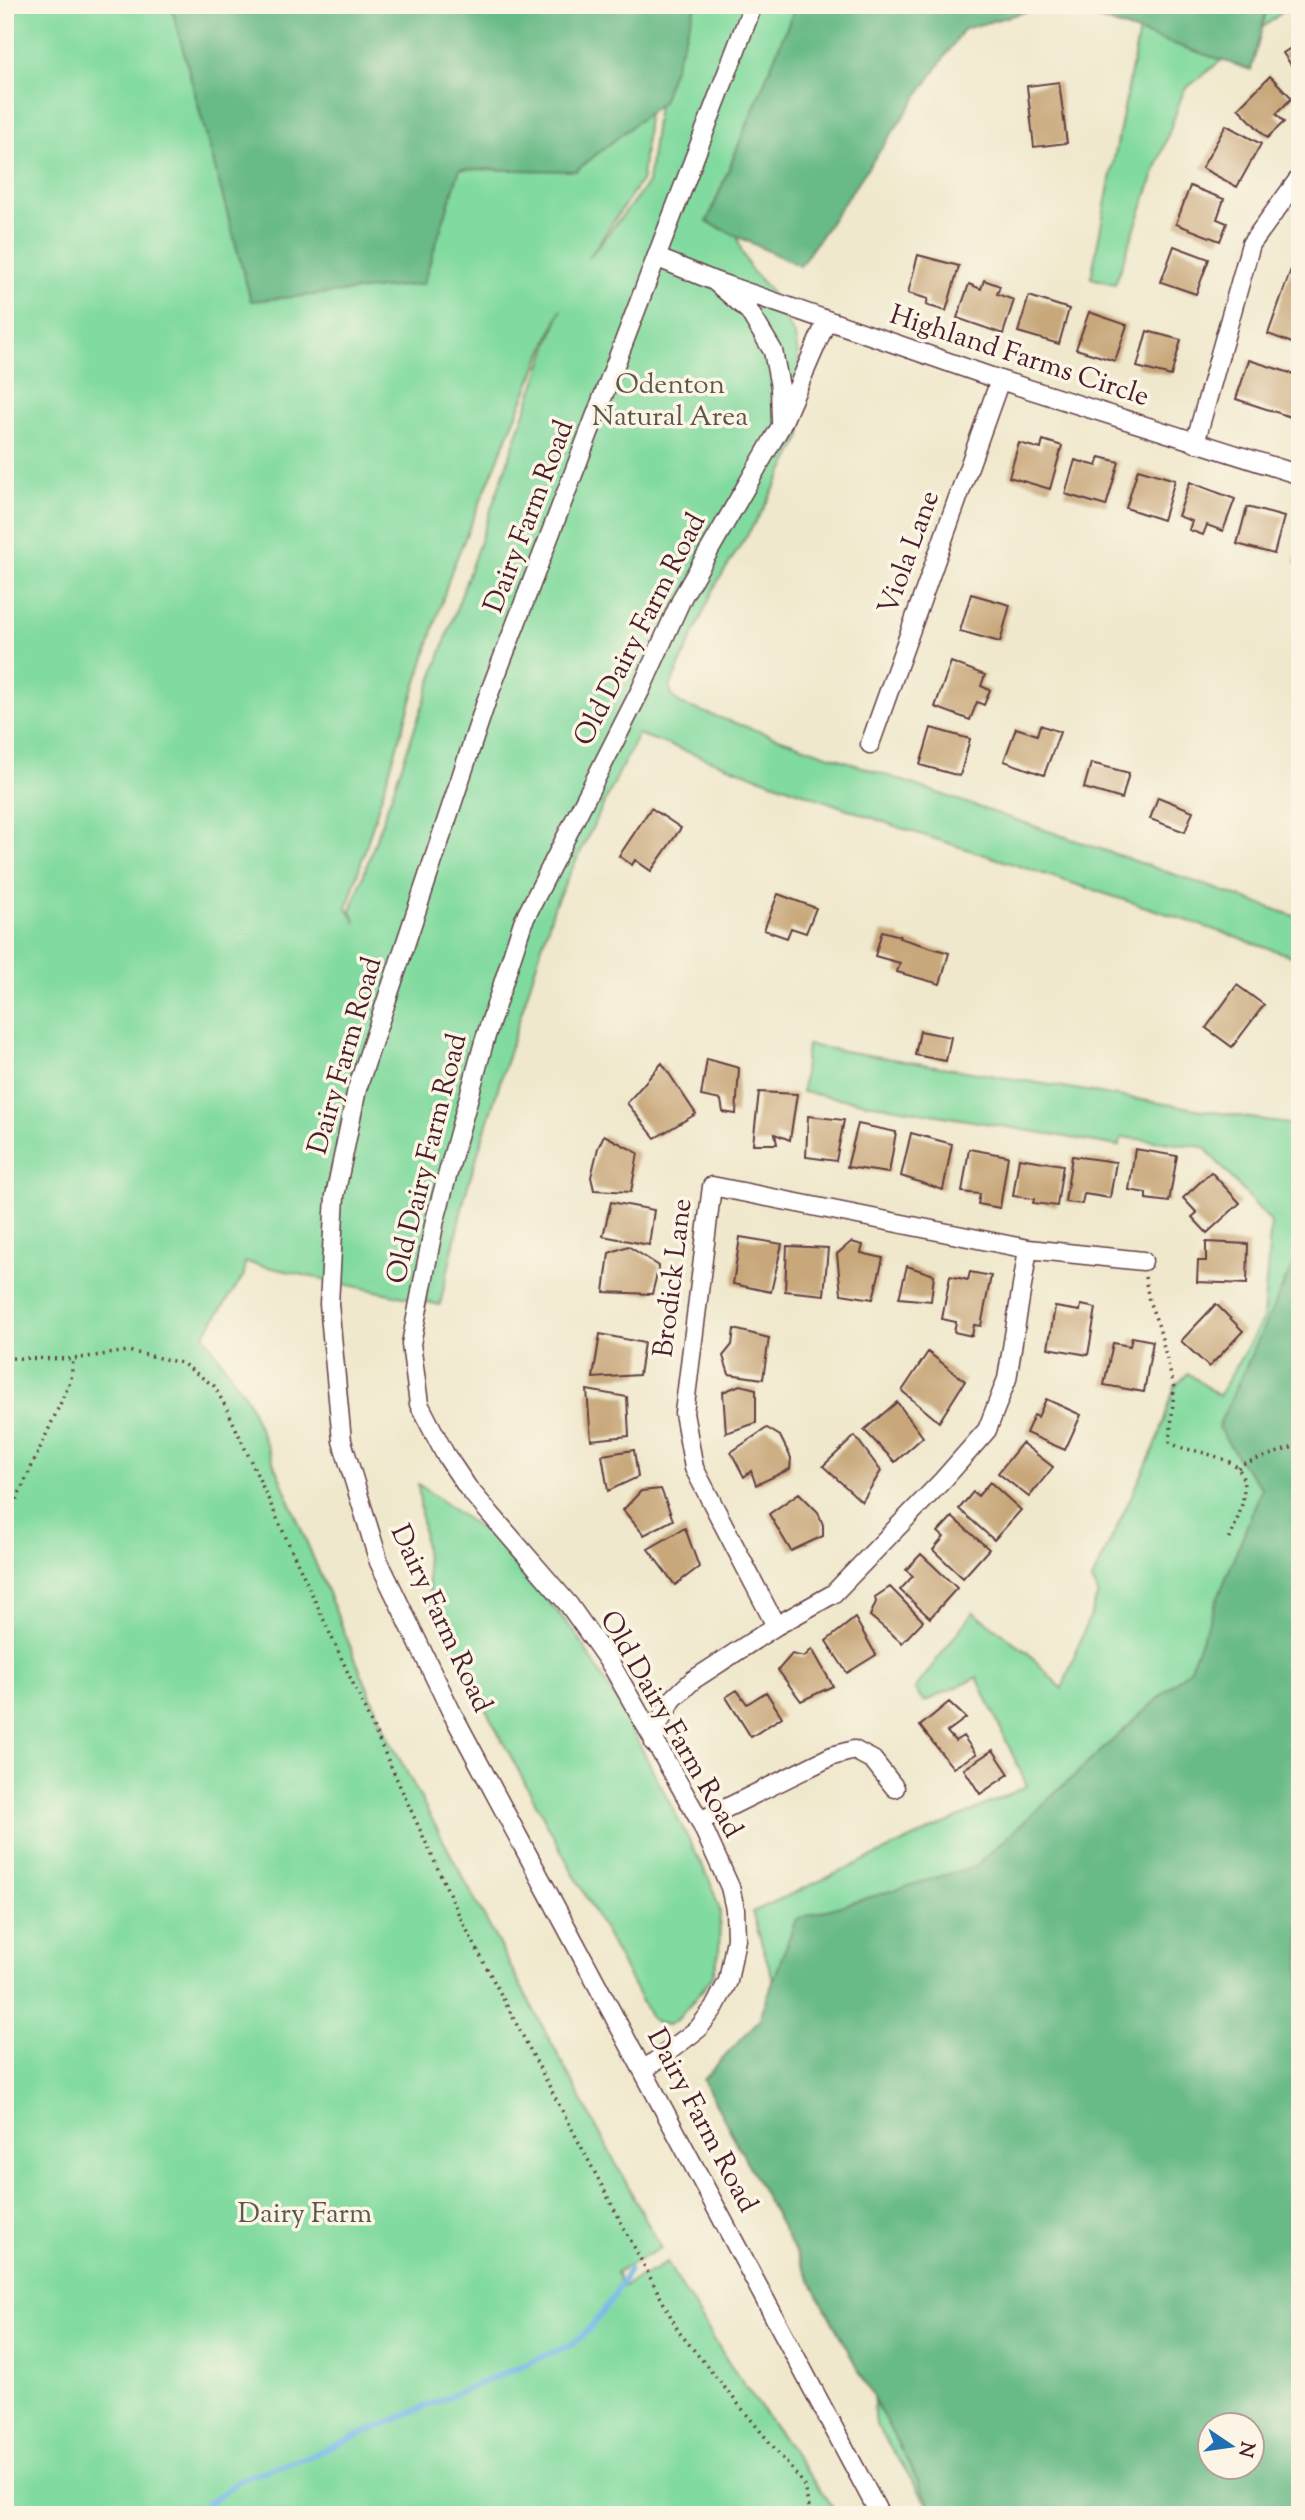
<svg xmlns="http://www.w3.org/2000/svg" width="1305" height="2520" font-family="'Sorts Mill Goudy',serif">
  <rect width="100%" height="100%" fill="#fcf5e5"/>
  <filter id="ink" filterUnits="userSpaceOnUse"><feTurbulence type="fractalNoise" baseFrequency=".0143" numOctaves="2"/><feDisplacementMap in="SourceGraphic" scale="14" xChannelSelector="R" yChannelSelector="G"/><feConvolveMatrix kernelMatrix="1 2 1 2 8 2 1 2 1" color-interpolation-filters="sRGB"/></filter>
  <filter id="wash" filterUnits="userSpaceOnUse"><feTurbulence type="fractalNoise" baseFrequency=".00686" numOctaves="4" result="noise"/><feDisplacementMap in="SourceGraphic" scale="28" xChannelSelector="R" yChannelSelector="G"/><feGaussianBlur stdDeviation="1.57" result="paint"/><feColorMatrix in="noise" values="0 0 0 0 0 0 0 0 0 0 0 0 0 0 0 0 0 1.4 0 .05"/><feComposite in="paint" operator="in"/></filter>
  <g filter="url(#wash)">
    <rect width="100%" height="100%" fill="#efe8cc"/>
    <!-- green -->
    <path fill="#81da9f" stroke="#667c65" stroke-width="2" fill-rule="evenodd" d="M5,5H660L657,19L642,179L588,259L648,183L664,59L674,5H963L729,206L741,250L751,270L768,288L795,337L805,396L801,437L764,508L715,586L670,687L672,696L680,704L1300,918V959L1171,915L898,827L638,734L555,904L465,1195L440,1305L245,1262L244,1275L204,1335L247,1399L388,1737L661,2248L616,2272L622,2287L667,2263L730,2365L838,2515H5ZM561,309L351,911L356,923L347,908L452,569Z
      M1144,5H1291L1184,90L1115,284L1091,278Z
      M807,1045L1300,1126V2515H935L876,2425L860,2258L752,1912L1027,1786L977,1677L924,1702L915,1689L973,1612L1028,1653L1062,1689L1098,1594L1092,1580L1158,1440L1174,1388L1188,1373L1219,1396L1263,1319L1271,1222L1204,1147L1122,1137L1119,1146L802,1092ZM1210,2426H1252V2468H1210Z
      M418,1484L501,1544L577,1635L620,1707L709,1879L720,1911L719,1953L712,1978L679,2018L668,2025L657,2023L651,2018L434,1613L430,1598Z"/>
    <!-- forest -->
    <path fill="#68ba86" stroke="#596c58" stroke-width="2" fill-rule="evenodd" d="M171,5H696L662,102L576,171L460,169L423,284L251,301Z
      M796,5H1050L964,29L800,266L707,222Z
      M1057,5H1268L1251,70Z
      M1300,1249V2515H936L703,2080L759,2020L796,1919L976,1866L1189,1670L1262,1488L1242,1464L1218,1427ZM1210,2426H1252V2468H1210Z"/>
    <g fill="none" stroke-linecap="round" stroke-linejoin="round">
      <!-- stream -->
      <path stroke="#71b7e8" stroke-width="6" d="M197,2515L204,2506L242,2479L312,2455L573,2344C599,2322 612,2300 629,2270"/>
    </g>
    <g id="blocks">
      <!-- building -->
      <path fill="#c8a77a" d="M1300,42V78L1283,53Z
        M1270,76L1292,98L1276,114L1284,122L1267,138L1238,108Z
        M1059,82L1067,143L1034,147L1027,86Z
        M1226,125L1261,144L1237,187L1202,168Z
        M1190,186L1224,199L1217,219L1227,223L1220,241L1176,224Z
        M1174,246L1209,259L1196,294L1161,282Z
        M1299,247L1300,248V346L1268,334Z
        M918,255L959,266L946,311L926,305L928,299L908,293Z
        M984,280L1000,286L997,294L1014,300L1003,334L957,318L969,284L981,289Z
        M1029,296L1069,309L1059,344L1018,332Z
        M1089,312L1127,325L1115,361L1076,349Z
        M1147,331L1181,340L1171,376L1137,367Z
        M1249,360L1300,376V420L1236,399Z
        M1043,440L1062,446L1050,489L1009,477L1019,443L1041,449Z
        M1100,457L1119,462L1106,506L1065,494L1075,460L1097,466Z
        M1138,469L1175,480L1163,520L1126,508Z
        M1190,482L1235,499L1223,531L1207,525L1203,535L1189,530L1192,521L1178,516Z
        M1247,507L1284,517L1274,554L1237,544Z
        M1300,545V565L1294,563Z
        M971,594L1010,605L1000,642L960,631Z
        M951,662L985,675L981,686L990,690L984,705L977,702L970,720L935,707Z
        M1040,725L1060,732L1044,775L1004,761L1016,728L1037,735Z
        M931,728L970,739L960,776L920,765Z
        M1091,763L1129,773L1122,799L1084,788Z
        M1158,797L1193,811L1185,832L1150,819Z
        M651,808L681,828L651,871L635,860L632,865L619,856Z
        M778,894L816,908L806,933L791,928L787,938L764,930Z
        M882,931L900,936L899,938L949,953L940,984L897,972L900,963L875,956Z
        M1237,985L1264,1005L1232,1047L1206,1028Z
        M920,1031L951,1037L946,1061L915,1055Z
        M707,1059L739,1068L736,1114L723,1112L721,1100L701,1096Z
        M662,1063L696,1114L655,1138L627,1103Z
        M759,1092L797,1094L790,1140L775,1134L777,1144H753Z
        M808,1116L844,1120L836,1161L806,1157Z
        M858,1124L896,1132L889,1173L847,1167Z
        M911,1133L952,1144L943,1190L901,1176Z
        M604,1135L638,1153L631,1192L594,1190L591,1177L598,1148Z
        M969,1149L1008,1156L1000,1208L978,1204L980,1194L962,1192Z
        M1135,1149L1177,1156L1169,1202L1146,1199V1193L1129,1190Z
        M1072,1156L1116,1162L1110,1198L1084,1194L1082,1204L1065,1202Z
        M1019,1158L1063,1165L1057,1206L1033,1203L1034,1199L1013,1196Z
        M1211,1172L1240,1203L1207,1233L1192,1217L1197,1213L1183,1198Z
        M611,1202L654,1210L649,1245L603,1236Z
        M740,1237L782,1244L771,1292L733,1284Z
        M851,1242L863,1245L861,1253L883,1258L873,1299L841,1294L837,1254Z
        M1206,1242L1248,1244L1247,1284L1197,1282L1198,1261H1206Z
        M628,1246L659,1266L652,1294L604,1292L609,1253Z
        M787,1246L828,1248L824,1295L785,1291Z
        M907,1266L934,1275L931,1301L899,1298Z
        M970,1272L991,1276L981,1326L974,1325L972,1336L954,1332L956,1322L942,1319L950,1276L968,1280Z
        M1216,1304L1243,1331L1209,1367L1181,1341Z
        M1081,1305L1096,1308L1088,1355L1048,1348L1055,1307L1080,1311Z
        M734,1329L769,1338L763,1379L729,1374L723,1356L732,1345Z
        M600,1334L644,1343L639,1375L593,1378Z
        M1132,1337L1153,1341L1144,1392L1104,1385L1113,1343L1130,1346Z
        M928,1352L965,1381L939,1422L902,1391Z
        M740,1385L756,1389V1423L726,1433L723,1392Z
        M587,1390L627,1397L629,1436L591,1440Z
        M1046,1399L1081,1415L1065,1450L1026,1433L1034,1415L1038,1417Z
        M897,1402L923,1437L895,1462L864,1430Z
        M767,1428L780,1436L791,1458L790,1469L756,1485L751,1471L744,1477L731,1452Z
        M855,1436L881,1471L862,1502L823,1466Z
        M1022,1443L1053,1467L1029,1497L998,1473Z
        M634,1450L638,1477L608,1491L602,1455Z
        M990,1482L1021,1510L994,1540L959,1509L973,1492L978,1496Z
        M661,1489L673,1520L644,1535L623,1510L641,1491Z
        M799,1493L818,1512L823,1525V1536L791,1551L769,1514Z
        M952,1517L989,1549L963,1578L933,1550L944,1537L938,1532Z
        M685,1528L699,1567L675,1585L648,1549Z
        M921,1554L957,1588L930,1618L900,1590L913,1576L906,1570Z
        M890,1587L923,1621L902,1643L870,1616L876,1602L875,1597Z
        M855,1618L876,1655L847,1673L826,1641Z
        M812,1649L833,1686L801,1701L778,1670L792,1654L804,1657Z
        M737,1690L747,1704L766,1692L782,1717L751,1737L726,1697Z
        M949,1702L966,1718L947,1732L955,1741L963,1736L976,1754L953,1768L920,1726Z
        M993,1750L1009,1774L980,1794L964,1769Z"/>
    </g>
  </g>
  <g filter="url(#ink)">
    <use href="#blocks" fill-opacity="0" stroke="#633d43" stroke-width="2"/>
    <g fill="none" stroke-linecap="round" stroke-linejoin="round">
      <defs>
        <path id="street" d="M753,5L487,699L357,1089L335,1196L329,1304L342,1441L379,1562L451,1711L880,2515
          M658,258L714,281L749,311L773,351L780,387L781,422
          M714,281L1000,380L1300,475
          M1195,443L1251,244L1300,177
          M870,744L1000,380
          M776,1626L694,1468L684,1413L712,1186L1028,1249L1143,1261
          M654,1743L659,1723L673,1699L693,1680L776,1626L833,1594L943,1480L987,1430L1007,1379L1028,1249
          M700,1821L832,1756L854,1750L873,1760L895,1788
          M644,2070L698,2029L714,2008L728,1981L736,1939L735,1909L730,1887L700,1821L612,1666L569,1605L468,1488L445,1454L419,1404L411,1344L435,1220L484,1042L523,922L641,689L683,596L781,426L827,320"/>
      </defs>
      <!-- street casing -->
      <use href="#street" stroke="#633d43" stroke-width="21"/>
      <!-- path -->
      <path stroke="#633d43" stroke-width="3.5" stroke-dasharray="2 5" stroke-linecap="butt" d="M1145,1277L1149,1301L1159,1327L1174,1388L1170,1442C1180,1449 1189,1449 1201,1452C1211,1455 1235,1461 1240,1471C1251,1492 1236,1522 1229,1541
        M5,1358L73,1359L128,1351L182,1363L214,1386L227,1409L460,1917L679,2332L803,2483L811,2515
        M1238,1468L1242,1464L1300,1445
        M5,1525L71,1380L73,1359"/>
      <!-- street -->
      <use href="#street" stroke="#fff" stroke-width="18"/>
    </g>
  </g>
  <g text-anchor="middle" dominant-baseline="central" stroke-width="7" stroke-linejoin="round" paint-order="stroke">
    <!-- street labels -->
    <g font-size="28" fill="#4a1f2b" stroke="#fcf5e5">
      <text transform="translate(1019 357) rotate(18)">Highland Farms Circle</text>
      <text transform="translate(530 517) rotate(-69)">Dairy Farm Road</text>
      <text transform="translate(910 553) rotate(-70)">Viola Lane</text>
      <text transform="translate(641 630) rotate(-63)">Old Dairy Farm Road</text>
      <text transform="translate(346 1056) rotate(-74)">Dairy Farm Road</text>
      <text transform="translate(428 1159) rotate(-76)">Old Dairy Farm Road</text>
      <text transform="translate(674 1278) rotate(-83)">Brodick Lane</text>
      <text transform="translate(440 1619) rotate(65)">Dairy Farm Road</text>
      <text transform="translate(670 1725) rotate(60)">Old Dairy Farm Road</text>
      <text transform="translate(701 2121) rotate(62)">Dairy Farm Road</text>
    </g>
    <!-- park labels -->
    <g font-size="28" fill="#5a574e" stroke="#fcf5e5">
      <text x="670" y="386">Odenton<tspan x="670" dy="32">Natural Area</tspan></text>
      <text x="305" y="2215">Dairy Farm</text>
    </g>
  </g>
  <!-- margin -->
  <rect width="1305" height="2520" fill="none" stroke="#fcf5e5" stroke-width="28"/>
  <!-- north arrow -->
  <g transform="translate(1231 2446) rotate(103)"><circle r="33" fill="#fcf5e5" stroke="#b59f9b" stroke-width="2"/>
  <path d="M0-5L12 26L0 18L-12 26Z" fill="#1f6fb2"/>
  <text y="-10" font-size="19" font-weight="bold" text-anchor="middle" fill="#4a1f2b">N</text>
  </g>
</svg>
